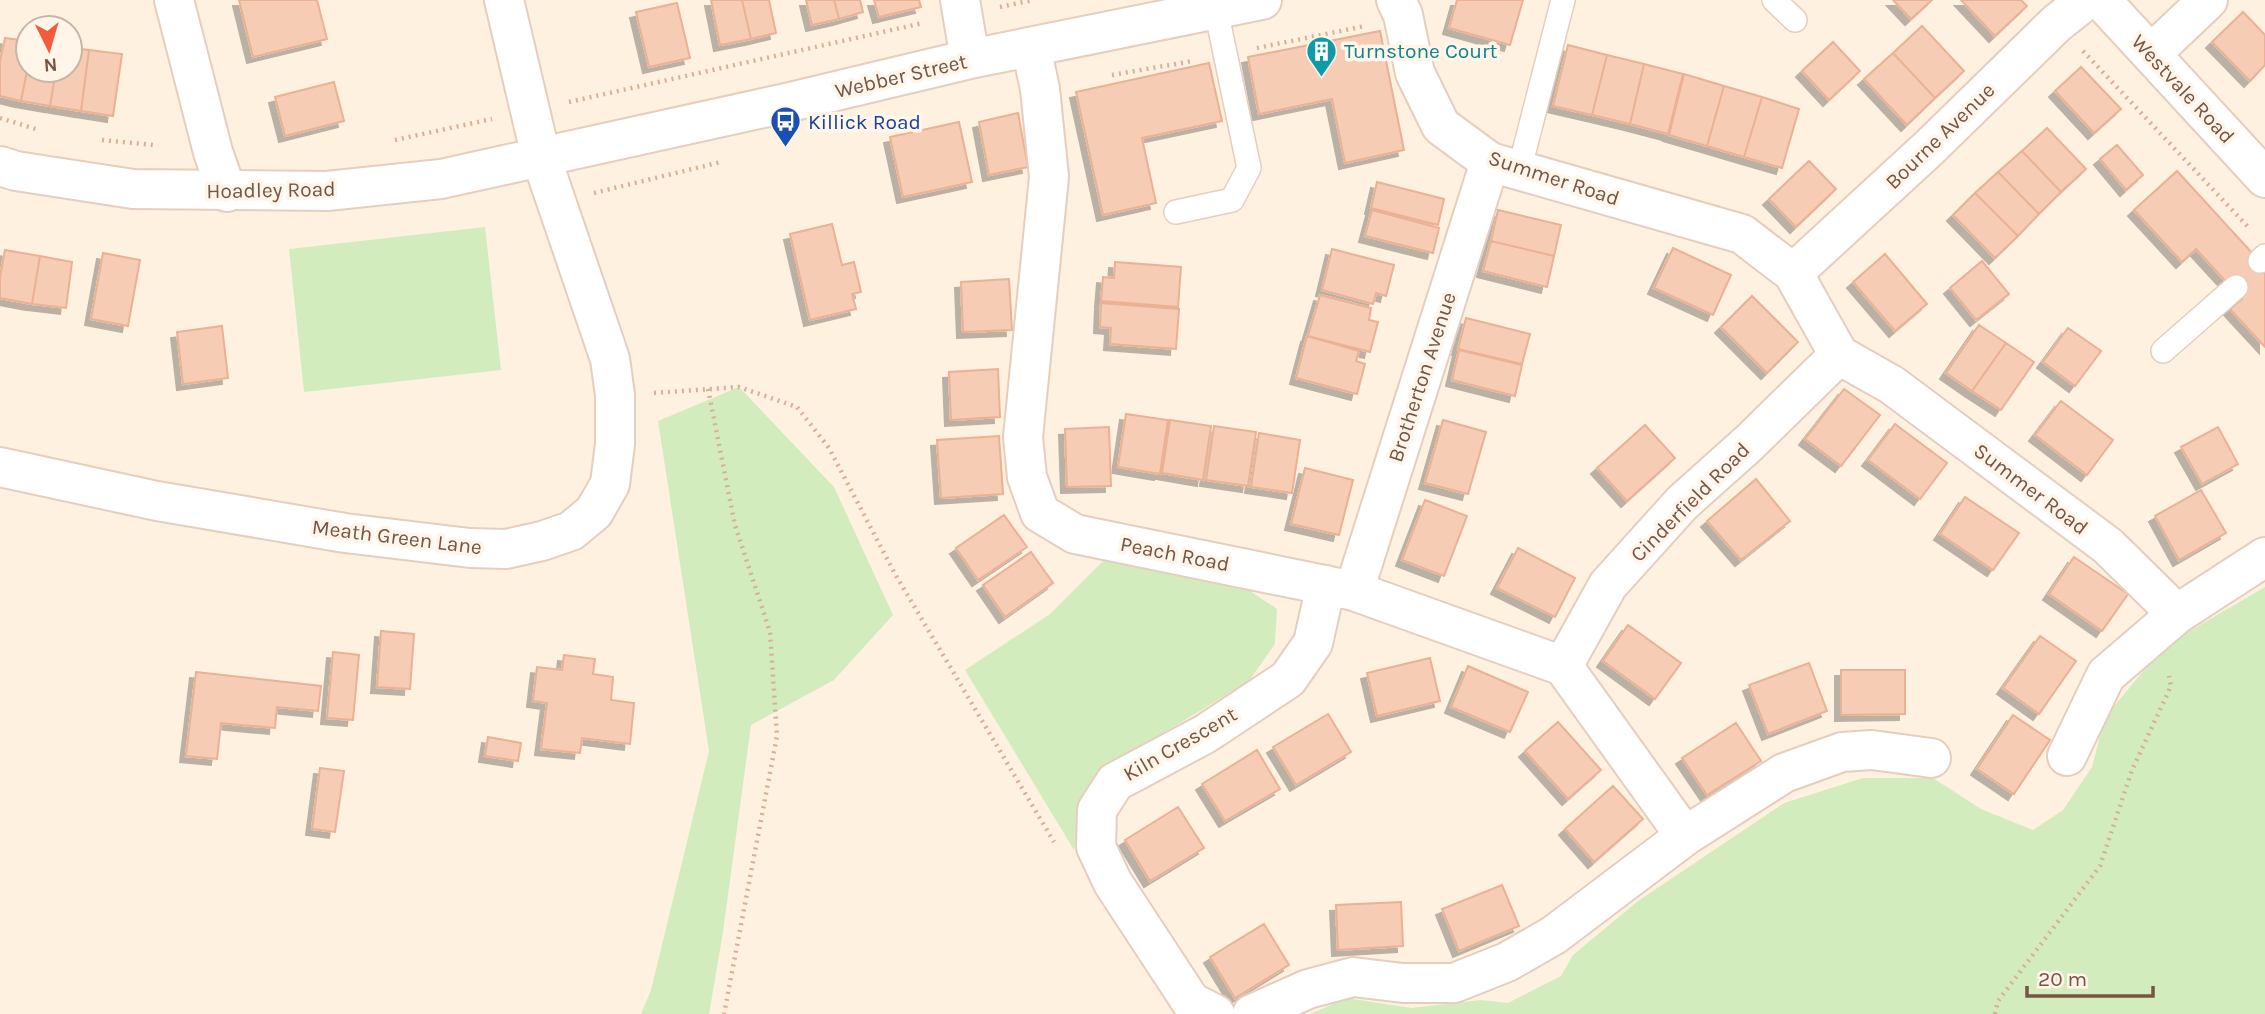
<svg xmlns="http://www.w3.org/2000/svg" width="2265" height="1014" font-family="Karla,sans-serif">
  <defs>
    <filter id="shadow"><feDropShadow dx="-6" dy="6" stdDeviation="0" flood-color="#0004"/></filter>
  </defs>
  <rect width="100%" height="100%" fill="#fef1e0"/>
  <!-- green -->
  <path fill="#d3ecbd" d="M485,227L501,370L304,392L289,249Z
    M739,387L834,487L893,615L834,680L751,725L723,932L709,1014H641L651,990L709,751L658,421Z
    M1105,559L1238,583L1277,609L1275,644L1249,681L1107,767L1082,805L1074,850L965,670L1050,614Z
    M2265,587V1014H1310L1347,998L1411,1008L1481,1000L1508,1003L1561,976L1573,955L1638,901L1784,803L1863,778H1933L1981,809L2033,830L2063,810L2092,767L2105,717L2164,646Z"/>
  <!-- building -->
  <path fill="#f6ccb5" stroke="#eab194" stroke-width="2" filter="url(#shadow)" d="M239,0H317L327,39L253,57Z
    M711,0H742L751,39L720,45Z
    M742,0H769L776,33L751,39Z
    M806,0H834L839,19L812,25Z
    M834,0H860L863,12L839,19Z
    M874,0H919L921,7L879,17Z
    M1457,0H1523L1510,45L1449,28Z
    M1893,0H1932L1911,19Z
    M1961,0H2021L2027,6L1995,36Z
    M677,3L690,58L649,67L636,12Z
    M2243,12L2265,35V65L2250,81L2212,42Z
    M1922,26L1964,71L1935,98L1893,53Z
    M1380,31L1404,150L1345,163L1332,99L1259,114L1248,57Z
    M5,38L28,41V66L21,101L0,96V61Z
    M1833,42L1860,71L1829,100L1802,71Z
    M1568,45L1607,55L1592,115L1553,106Z
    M70,48L89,50L81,111L50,106L56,70H70Z
    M89,50L122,54L113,116L81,111Z
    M1893,53L1935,98L1907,125L1864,79Z
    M1607,55L1644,64L1630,124L1592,115Z
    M1209,63L1222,121L1142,138L1156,203L1103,215L1076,92Z
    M1644,64L1683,74L1668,134L1630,124Z
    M28,66V70H56L50,106L21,101Z
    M2081,67L2121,109L2094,133L2055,91Z
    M1684,74L1724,86L1707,146L1669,135Z
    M334,82L344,121L285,136L275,97Z
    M1724,86L1762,97L1744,157L1707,146Z
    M1762,97L1799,109L1782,168L1744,157Z
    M1018,113L1028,167L989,175L979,122Z
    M959,122L972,182L903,197L890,137Z
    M2047,128L2086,169L2061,192L2022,151Z
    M2117,145L2143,175L2126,190L2100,159Z
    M2022,151L2061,192L2039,214L1998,172Z
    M1809,161L1836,189L1796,227L1769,199Z
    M2177,171L2265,267V347L2230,309L2242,299L2196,249L2182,262L2134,210Z
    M1998,172L2039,214L2018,236L1975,193Z
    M1377,182L1444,199L1438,225L1371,208Z
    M1975,193L2018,236L1995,258L1953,215Z
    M1372,210L1439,228L1433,253L1365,236Z
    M1498,210L1561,225L1554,256L1491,241Z
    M832,224L842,265L854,262L861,292L852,294L856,309L810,320L790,234Z
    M1491,241L1554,256L1547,287L1483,271Z
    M1673,248L1731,275L1713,315L1654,288Z
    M1332,249L1394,265L1386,296L1376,293L1373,304L1322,290Z
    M5,250L40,256L32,304L0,298V277Z
    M103,253L140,260L128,326L91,319Z
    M1885,254L1927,304L1895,331L1853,282Z
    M40,256L72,262L66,308L32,304Z
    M1982,261L2009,294L1976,320L1950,288Z
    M1115,262L1181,267L1178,307L1101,301L1103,277L1114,278Z
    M1009,279L1012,330L963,332L961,282Z
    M1320,295L1371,308L1369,320L1378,322L1370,352L1308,336Z
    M1752,296L1798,342L1767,373L1721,327Z
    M1101,303L1179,309L1176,349L1110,344L1111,328L1100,327Z
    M1466,318L1530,334L1522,364L1458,349Z
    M1979,325L2006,343L1972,391L1946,373Z
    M222,326L228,378L183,384L177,332Z
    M2068,328L2101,351L2075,386L2043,362Z
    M1307,336L1359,351L1356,361L1365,364L1357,394L1296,378Z
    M2006,343L2034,362L2001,410L1972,391Z
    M1459,350L1522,365L1515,396L1452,380Z
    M998,369L1000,417L951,420L949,372Z
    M1844,389L1880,415L1841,466L1805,439Z
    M2061,401L2113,440L2087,475L2035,435Z
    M1126,414L1168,420L1160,474L1118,467Z
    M1170,420L1211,426L1203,480L1162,473Z
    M1443,420L1486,432L1468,494L1425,483Z
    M1895,424L1947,463L1920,499L1868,460Z
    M1645,425L1675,458L1627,501L1597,468Z
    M1214,426L1256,432L1248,486L1206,480Z
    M1109,427L1111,486L1067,487L1065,429Z
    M2218,427L2238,464L2202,484L2181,447Z
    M1259,433L1300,440L1292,493L1251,487Z
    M999,436L1003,494L941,498L937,440Z
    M1305,468L1353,480L1339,535L1291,524Z
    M1756,479L1790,521L1741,560L1707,521Z
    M2201,490L2226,533L2179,560L2155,516Z
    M1965,497L2019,533L1993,570L1940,534Z
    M1425,500L1467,516L1444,576L1402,560Z
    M1004,515L1027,547L978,580L956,548Z
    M1518,548L1575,578L1555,617L1497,588Z
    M1031,552L1053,583L1005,617L983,585Z
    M2074,557L2128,594L2102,631L2049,594Z
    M1628,625L1681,663L1655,699L1603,661Z
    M381,631L414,634L410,689L377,687Z
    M2040,636L2076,661L2039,714L2003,688Z
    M333,652L359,655L353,720L327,718Z
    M564,655L595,659L593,674L613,677L611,700L634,703L630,744L582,738L580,753L541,749L547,703L533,701L537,667L562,670Z
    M1430,658L1440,701L1377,716L1367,673Z
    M1809,663L1827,711L1768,734L1749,685Z
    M1468,666L1528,692L1510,732L1451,707Z
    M1841,670H1905V714L1841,715Z
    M196,672L321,686L318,711L277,707L275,728L221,723L217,759L186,756Z
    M1328,714L1351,752L1296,785L1273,747Z
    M2013,715L2050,740L2014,794L1977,769Z
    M1558,722L1601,770L1568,799L1525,751Z
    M1736,723L1761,761L1707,795L1682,758Z
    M488,737L521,743L518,761L485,756Z
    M1257,750L1280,789L1225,821L1202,784Z
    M320,768L344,771L335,832L312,829Z
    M1613,786L1643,819L1594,862L1565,829Z
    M1178,807L1204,848L1150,881L1125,840Z
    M1502,885L1519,926L1459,951L1442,909Z
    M1401,902L1403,946L1338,950L1336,905Z
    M1264,924L1289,965L1235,998L1210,957Z"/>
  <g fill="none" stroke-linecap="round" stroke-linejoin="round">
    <defs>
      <path id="service" d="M1774,0L1795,20
        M1519,171L1563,0
        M1176,212L1232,200L1249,168L1216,10
        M2260,261L2265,256
        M2163,351L2236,287"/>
      <path id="minor" d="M174,0L213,152L227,192
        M960,0L970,59
        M1396,0L1403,15L1415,73L1441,126L1490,162L1742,234L1793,273L1839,355
        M1031,47L1040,89L1049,177L1023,437L1027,477L1040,513L1075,534L1354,591L1563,666L1685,836
        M2151,54L2208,0
        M541,157L786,103L970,59L1262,0
        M1793,273L1929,148L2057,23L2086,0
        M1839,355L1892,385L2108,546L2177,614L2106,675L2067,756
        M1354,591L1490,162
        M2177,614L2265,557
        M1563,666L1608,585L1682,503L1749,443L1839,355
        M1215,1014L1191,1002L1113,883L1096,847L1097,810L1115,782L1205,734L1288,679L1313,643L1326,585
        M1252,1014L1308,989L1353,977L1403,983H1454L1507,962L1554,935L1685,836L1784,773L1842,752L1872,750L1931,758"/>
      <path id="tertiary" d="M2101,0L2265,178
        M0,166L16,171L133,189L327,191L441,179L541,157
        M0,467L157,501L345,533L470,548L506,549L542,541L571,531L594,512L610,484L615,444V395L610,359L541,157L504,0"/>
    </defs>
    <!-- service casing -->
    <use href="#service" stroke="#e5cebe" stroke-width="26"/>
    <!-- minor casing -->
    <use href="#minor" stroke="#e5cebe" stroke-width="42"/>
    <!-- tertiary casing -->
    <use href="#tertiary" stroke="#e5cebe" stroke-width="42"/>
    <!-- path -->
    <path stroke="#daaf98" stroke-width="4.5" stroke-dasharray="2 5" stroke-linecap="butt" d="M1000,7L1033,0
      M1257,48L1365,26
      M2083,51L2250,229
      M1112,75L1193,61
      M569,102L923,23
      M0,118L39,130
      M102,140L153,145
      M395,140L492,119
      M594,193L721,162
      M708,389L735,525L770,632L777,736L724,1014
      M654,393L739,387L797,407L829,448L895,574L1054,842
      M1995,1014L1998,1001L2100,866L2132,770L2171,686L2169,676"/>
    <!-- service -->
    <use href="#service" stroke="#fff" stroke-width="23"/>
    <!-- minor -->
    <use href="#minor" stroke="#fff" stroke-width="38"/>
    <!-- tertiary -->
    <use href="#tertiary" stroke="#fff" stroke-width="38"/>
  </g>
  <!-- icons -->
  <defs>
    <symbol id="building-pin" viewBox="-11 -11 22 30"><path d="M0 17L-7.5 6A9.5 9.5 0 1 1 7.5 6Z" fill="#0f9aa8" stroke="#fff5e8"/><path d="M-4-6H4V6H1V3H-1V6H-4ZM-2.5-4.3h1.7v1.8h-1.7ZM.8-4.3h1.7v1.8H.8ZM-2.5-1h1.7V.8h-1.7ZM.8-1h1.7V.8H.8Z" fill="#fff"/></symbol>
    <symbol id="bus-pin" viewBox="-11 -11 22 30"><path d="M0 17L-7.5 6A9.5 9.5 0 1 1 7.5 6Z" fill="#1a4fb4" stroke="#fff5e8"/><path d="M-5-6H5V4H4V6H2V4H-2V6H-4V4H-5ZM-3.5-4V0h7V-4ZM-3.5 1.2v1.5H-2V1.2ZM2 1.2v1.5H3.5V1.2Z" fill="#fff"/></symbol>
  </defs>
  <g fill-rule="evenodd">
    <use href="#building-pin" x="1304" y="34" width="35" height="47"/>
    <use href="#bus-pin" x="768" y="104" width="35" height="47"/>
  </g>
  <g text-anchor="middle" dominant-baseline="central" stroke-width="7" stroke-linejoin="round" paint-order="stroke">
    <!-- culture labels -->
    <g font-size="21" fill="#0d838f" stroke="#fff5e8" text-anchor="start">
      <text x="1344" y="51">Turnstone Court</text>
    </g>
    <!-- street labels -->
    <g font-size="21" fill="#775445" stroke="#fff5e8">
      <text transform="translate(901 76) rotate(-13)">Webber Street</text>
      <text transform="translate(2183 89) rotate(47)">Westvale Road</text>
      <text transform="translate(1940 136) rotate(-44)">Bourne Avenue</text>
      <text transform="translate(1554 178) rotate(18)">Summer Road</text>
      <text transform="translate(271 190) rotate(-1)">Hoadley Road</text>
      <text transform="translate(1422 377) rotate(-72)">Brotherton Avenue</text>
      <text transform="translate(2031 489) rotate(37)">Summer Road</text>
      <text transform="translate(1690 502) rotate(-45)">Cinderfield Road</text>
      <text transform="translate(397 537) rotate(7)">Meath Green Lane</text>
      <text transform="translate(1175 554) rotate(11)">Peach Road</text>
      <text transform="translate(1180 744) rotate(-30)">Kiln Crescent</text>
    </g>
    <!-- transit labels -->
    <g font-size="21" fill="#164399" stroke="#fff5e8" text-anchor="start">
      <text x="808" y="122">Killick Road</text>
    </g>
  </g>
  <!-- north arrow -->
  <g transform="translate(49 49) rotate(175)"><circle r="33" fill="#fff5e8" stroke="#c9b5a7" stroke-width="2"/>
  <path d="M0-5L12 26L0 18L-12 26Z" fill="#f35b3a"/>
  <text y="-10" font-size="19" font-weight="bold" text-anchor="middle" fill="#775445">N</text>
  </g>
  <!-- scale -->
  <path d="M2027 986v10h126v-10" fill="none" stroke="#775445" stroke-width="3.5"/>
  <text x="2038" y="986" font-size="21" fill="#775445" stroke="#fff5e8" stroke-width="5" paint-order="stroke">20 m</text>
</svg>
